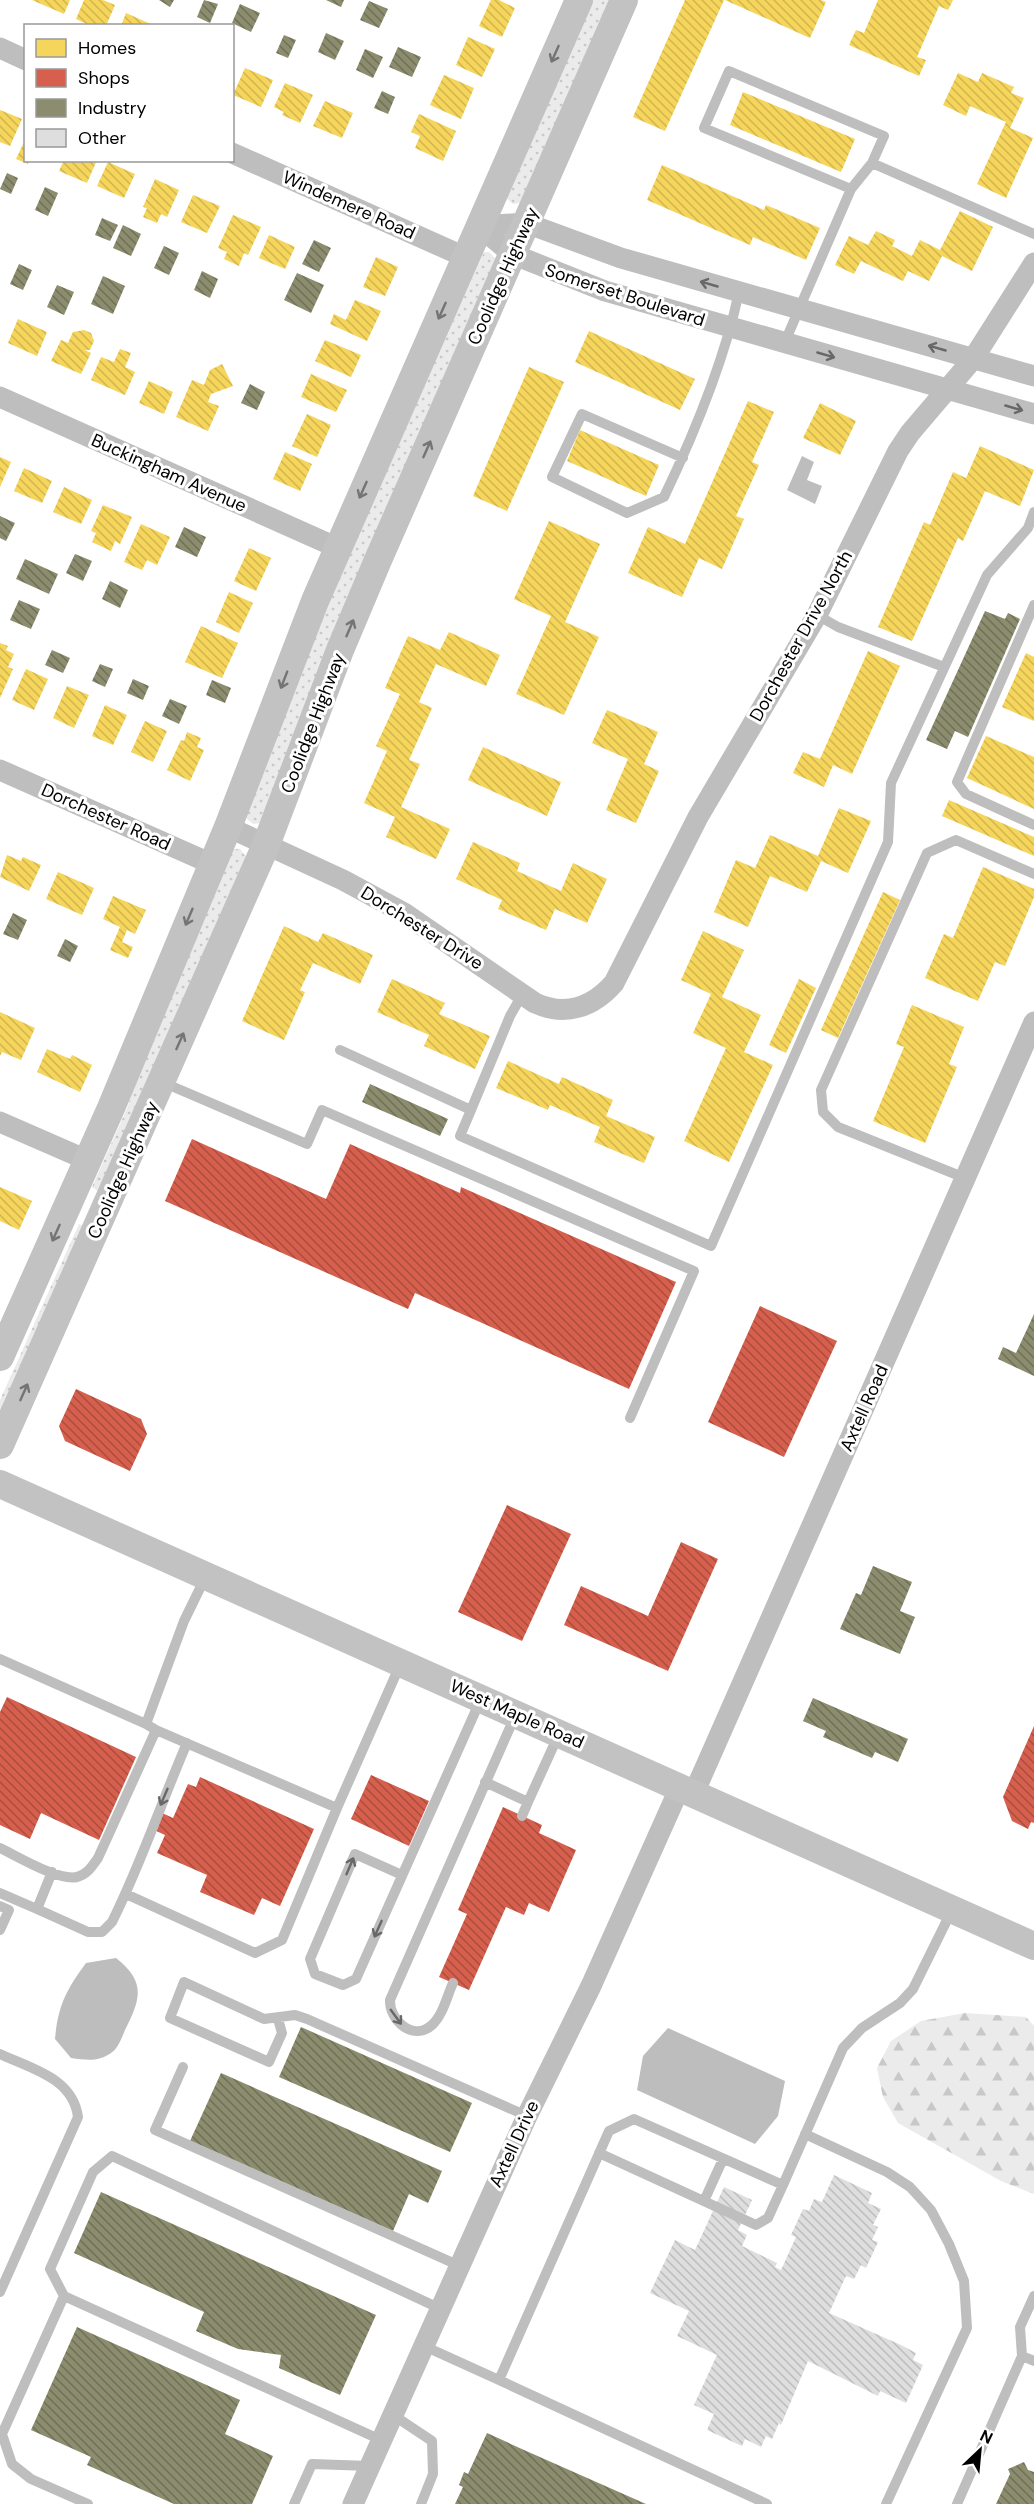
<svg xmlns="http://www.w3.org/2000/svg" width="1034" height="2504" font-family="'DM Sans',sans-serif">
  <defs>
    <pattern id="grass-dots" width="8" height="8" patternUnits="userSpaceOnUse" patternTransform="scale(1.5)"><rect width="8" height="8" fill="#ebebeb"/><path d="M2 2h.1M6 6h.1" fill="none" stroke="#c8c8c8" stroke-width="1.8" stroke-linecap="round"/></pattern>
    <pattern id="forest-firs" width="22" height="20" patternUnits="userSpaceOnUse" patternTransform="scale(1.5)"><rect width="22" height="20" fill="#ebebeb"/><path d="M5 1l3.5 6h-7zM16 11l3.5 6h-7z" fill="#c8c8c8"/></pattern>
    <pattern id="homes-back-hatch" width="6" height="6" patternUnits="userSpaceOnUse" patternTransform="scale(1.5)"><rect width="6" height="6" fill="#f6d55c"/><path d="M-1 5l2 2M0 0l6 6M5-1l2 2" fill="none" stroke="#d1b54e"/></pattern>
    <pattern id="shops-back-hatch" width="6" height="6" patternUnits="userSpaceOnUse" patternTransform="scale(1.5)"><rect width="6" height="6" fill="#d6604d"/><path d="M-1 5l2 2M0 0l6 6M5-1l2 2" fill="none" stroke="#ab4d3e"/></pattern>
    <pattern id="industry-back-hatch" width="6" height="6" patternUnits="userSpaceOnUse" patternTransform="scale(1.5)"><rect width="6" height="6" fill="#8c8c6e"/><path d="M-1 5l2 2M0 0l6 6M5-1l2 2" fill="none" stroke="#707058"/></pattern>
    <pattern id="building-back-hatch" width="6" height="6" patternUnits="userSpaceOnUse" patternTransform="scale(1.5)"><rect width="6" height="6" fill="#dedede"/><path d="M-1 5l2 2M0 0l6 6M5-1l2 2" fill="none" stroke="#bdbdbd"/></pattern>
  </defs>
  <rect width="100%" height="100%" fill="#fff"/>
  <!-- grass -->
  <path fill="url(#grass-dots)" d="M591,0H612L520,203L513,204L505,197Z
    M484,252H489L496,259L261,823L253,824L246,818L316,630Z
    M233,849H240L246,856L98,1191L92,1187L128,1106L141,1061Z
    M79,1224L83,1226L0,1418V1400Z"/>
  <!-- forest -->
  <path fill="url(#forest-firs)" d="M965,2013L1026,2017L1034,2026V2194L1001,2181L898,2123L883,2097L877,2068L891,2041L921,2021Z"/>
  <!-- water -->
  <path fill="#bdbdbd" d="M802,456L814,462L807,480L822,486L815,504L787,490Z
    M116,1958C146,1982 141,1998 125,2030C122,2037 118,2049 111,2053C98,2062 87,2060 71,2058L55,2039C58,2006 66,1990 86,1963Z
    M668,2028L785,2081L778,2116L755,2144L637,2090L643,2056Z"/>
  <!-- homes -->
  <path fill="url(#homes-back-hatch)" d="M32,0H70L64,14Z
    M84,0H103L115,5L106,26H91L76,19Z
    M491,0H499L515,8L502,37L479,26Z
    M685,0H724L665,131L633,117Z
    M725,0H821L826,2L810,38Z
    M878,0H953L948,10L939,6L917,57L926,60L919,76L849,45L856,30L864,33Z
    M126,13L155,26H121Z
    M468,37L495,49L482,77L456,65Z
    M245,68L273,80L261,107L233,95Z
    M958,73L978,82L982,73L1014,87L1011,93L1024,98L1010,128L1033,138L1006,198L977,184L1006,122L970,106L966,116L943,105Z
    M444,75L474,88L461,119L430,105Z
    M285,83L313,95L300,123L282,115L284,112L274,107Z
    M743,92L855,139L841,172L730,125Z
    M325,101L353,113L342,138L313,126Z
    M0,110L22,119L10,146L0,142Z
    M419,114L456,131L443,161L415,148L420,136L411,132Z
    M26,138V160H29L28,164L16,159Z
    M64,160H97L87,183L59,171Z
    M108,162L135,174L124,198L97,186Z
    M662,165L764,210L766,205L820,228L806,260L753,237L750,245L647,200Z
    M155,179L179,190L167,217L161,214L157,223L143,217L147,208L143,207Z
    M193,195L220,206L207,233L181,222Z
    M960,211L993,227L972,271L942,256L929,281L908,271L903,281L861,261L854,274L835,265L849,236L868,245L876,231L895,240L892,246L912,256L920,240L940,250Z
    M233,215L261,227L248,255L244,253L239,266L224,259L227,252L218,248Z
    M269,235L295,247L285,269L259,258Z
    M376,257L398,267L385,296L363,287Z
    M355,300L381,311L367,341L330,324L334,314L346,320Z
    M18,319L47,332L37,356L8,343Z
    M84,330L91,333L94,341L90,350H85L91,353L81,374L51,361L61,340L68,343L73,332Z
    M589,331L695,379L680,410L575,362Z
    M325,340L361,355L351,377L315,361Z
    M120,349L131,353L125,367L135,372L125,395L91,380L101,357L114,362Z
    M222,364L233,386L211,394L208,402L219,406L208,431L176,417L192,380L204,385L210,370Z
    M529,367L564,382L507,511L473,496Z
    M311,374L347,390L336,412L301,397Z
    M149,381L173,392L164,414L139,403Z
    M748,401L774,412L752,462L759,465L736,516L744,519L722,569L699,558L682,597L628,573L648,527L685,544Z
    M820,403L856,421L840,455L803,438Z
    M307,414L331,425L317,457L292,446Z
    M580,430L659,465L646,496L567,461Z
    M980,446L1034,470L1020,506L985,491L963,541L958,538L912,641L878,627L924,522L930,525L953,472L966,478Z
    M285,452L312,464L300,491L273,479Z
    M0,457L11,462L0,487Z
    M24,468L52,481L42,503L14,491Z
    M64,487L92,500L81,524L53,512Z
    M103,505L132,517L120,544L115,541L111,551L92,542L96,533L91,531Z
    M549,521L600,544L565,622L599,637L564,715L516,694L551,616L514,599Z
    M141,524L170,537L157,565L147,560L142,570L124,562Z
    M249,548L271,558L256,591L234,581Z
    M229,592L253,603L239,633L216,622Z
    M201,626L238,643L222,678L185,662Z
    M449,632L500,655L486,686L436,664L419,702L432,708L409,760L420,764L401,807L450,829L436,859L386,837L395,817L364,803L387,751L376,746L400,694L385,688L408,636L440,650Z
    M0,643L8,646L6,650L14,654L8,667L13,669L0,698Z
    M868,651L900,666L852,774L833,765L824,787L793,773L803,752L820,759Z
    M1026,653L1034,657V721L1002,707Z
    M26,669L48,679L34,710L12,700Z
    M67,686L89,695L74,728L53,718Z
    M105,705L127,715L113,745L92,736Z
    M607,710L658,732L644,764L659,771L636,823L606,810L628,759L592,743Z
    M145,721L167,731L153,762L131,752Z
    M187,732L201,738L197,747L204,750L190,781L167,770L181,740L184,741Z
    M986,736L1034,757V809L967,778Z
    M483,747L561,782L547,816L468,780Z
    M949,800L1034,837V856L942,816Z
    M839,808L871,821L848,873L821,861L807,892L770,876L748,927L714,912L736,860L755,868L770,835L818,856Z
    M473,842L520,863L517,871L561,891L573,863L607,879L587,923L555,909L546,930L498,909L502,900L456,879Z
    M7,855L21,861L23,857L41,865L29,891L0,877Z
    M983,867L1034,889V897L1005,966L995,962L978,1001L925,978L944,934L953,938Z
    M58,872L94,888L82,915L46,899Z
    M883,892L900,900L838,1038L821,1030Z
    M113,896L146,910L135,934L127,930L122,942L133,947L128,958L110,950L120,927L103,919Z
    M284,926L318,942L323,933L373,955L360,984L313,963L300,990L305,992L284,1040L242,1021Z
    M703,931L744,950L722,997L761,1015L744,1052L773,1065L729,1162L684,1141L726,1048L693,1033L711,994L681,980Z
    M392,979L445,1003L439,1014L490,1036L475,1069L424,1046L429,1035L377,1012Z
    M799,979L816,988L786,1053L769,1045Z
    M912,1005L964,1027L949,1064L957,1067L925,1143L873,1121L904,1047L896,1044Z
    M0,1012L35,1028L21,1060L2,1052L0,1056Z
    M47,1049L70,1059L72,1055L92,1065L80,1092L37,1072Z
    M508,1061L559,1084L562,1077L613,1100L606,1116L655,1137L644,1163L594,1142L600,1127L550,1105L548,1110L496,1088Z
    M0,1187L32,1201L19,1230L0,1221Z"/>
  <!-- shops -->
  <path fill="url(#shops-back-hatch)" d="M192,1139L326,1199L350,1144L460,1193L461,1187L676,1282L629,1389L415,1293L408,1309L165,1201Z
    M760,1306L837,1341L784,1457L708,1422Z
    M76,1389L141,1419L147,1434L130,1471L65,1441L59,1426Z
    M507,1505L571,1534L522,1641L458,1612Z
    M681,1542L718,1559L668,1671L564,1625L581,1586L648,1616Z
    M7,1697L136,1757L99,1840L41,1813L30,1839L0,1825V1712Z
    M1034,1726V1823L1031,1822L1028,1829L1012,1821L1003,1797Z
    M371,1775L429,1801L409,1846L351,1819Z
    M200,1777L314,1829L280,1906L262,1898L254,1915L200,1892L207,1875L157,1853L165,1835L152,1829L160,1812L173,1818L188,1784L196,1787Z
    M503,1807L542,1825L539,1833L576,1850L549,1912L529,1903L524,1915L506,1907L469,1990L439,1977L467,1914L458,1910Z"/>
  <!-- industry -->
  <path fill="url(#industry-back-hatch)" d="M159,0H174L170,7Z
    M204,0L218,4L210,23L197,17Z
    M326,0H344L341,7Z
    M369,1L388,9L379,28L360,20Z
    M240,4L260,13L251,32L232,23Z
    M326,33L344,41L335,60L318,52Z
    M284,35L296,40L288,58L276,53Z
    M398,47L421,57L412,77L389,67Z
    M365,49L383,57L373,78L356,70Z
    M382,91L395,97L388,114L374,108Z
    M7,173L18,178L11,194L0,189Z
    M45,187L58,193L48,216L35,210Z
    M102,218L118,225L110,241L95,235Z
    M123,225L141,234L131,256L113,248Z
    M314,240L331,248L319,272L302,264Z
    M164,246L179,253L169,275L154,268Z
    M19,264L32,270L23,290L10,284Z
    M202,271L218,279L210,298L194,290Z
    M297,273L324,285L311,313L284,300Z
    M103,276L125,286L113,314L91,304Z
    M57,285L74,292L64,315L47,307Z
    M250,384L265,392L257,410L241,403Z
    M0,516L15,523L6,541L0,538Z
    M184,527L206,537L197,557L175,547Z
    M75,554L92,561L83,581L66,573Z
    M25,559L58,574L49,594L16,579Z
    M110,581L128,590L120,608L102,599Z
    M19,600L40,609L31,629L10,620Z
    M985,611L1005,619L1008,613L1020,619L968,737L955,731L947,749L926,740Z
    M52,650L70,658L63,673L45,665Z
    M100,664L113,669L105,687L92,681Z
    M133,679L149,686L143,700L127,693Z
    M212,680L231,688L225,703L206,695Z
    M170,699L187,706L179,724L162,716Z
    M13,913L27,920L18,940L3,934Z
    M65,939L78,946L70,962L57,956Z
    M370,1084L448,1119L440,1136L362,1102Z
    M1034,1314V1376L998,1359L1003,1347L1016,1353Z
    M873,1566L912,1582L900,1611L915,1617L900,1654L840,1629L856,1593L861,1595Z
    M813,1698L908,1739L898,1762L875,1752L872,1758L823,1737L826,1731L803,1721Z
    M301,2027L472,2103L450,2152L279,2077Z
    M221,2073L442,2171L428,2203L409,2194L393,2231L190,2141Z
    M101,2192L376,2315L340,2395L279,2368L281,2355L238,2349L196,2331L204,2312L74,2253Z
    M77,2327L240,2400L225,2434L273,2456L252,2504H174L87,2465L91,2457L31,2430Z
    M487,2433L524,2450L646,2504H455L463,2487L459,2485L464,2472L468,2474Z
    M1024,2462L1028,2470L1034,2472V2504H996L1010,2474L1008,2469Z"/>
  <!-- building -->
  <path fill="url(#building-back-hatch)" d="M834,2175L872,2193L868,2203L881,2209L873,2225L878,2227L872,2240L878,2242L866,2268L861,2265L854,2279L846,2276L829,2313L901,2345L916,2353L913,2360L923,2365L906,2403L880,2391L878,2396L808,2361L781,2425L779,2423L772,2439L766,2436L761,2447L745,2439L742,2446L707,2430L714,2414L694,2405L717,2355L677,2336L689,2311L650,2293L675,2240L695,2250L724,2187L752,2200L738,2230L747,2235L742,2246L777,2263L775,2267L781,2270L796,2237L791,2235L803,2209L809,2211L814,2199L822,2202Z"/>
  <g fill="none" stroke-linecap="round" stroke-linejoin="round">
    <!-- lane -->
    <path stroke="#bebebe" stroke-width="10" d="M851,189L704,128L729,71L884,136L872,163
      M784,344L851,189L872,163L1034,234
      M683,458L582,414L552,477L627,513L664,497C695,432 724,362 739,292
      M1034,605L957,782L966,794L1034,825
      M817,615L838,627L944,667
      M340,1050L471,1110L460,1136L711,1246L888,842L891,783L987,575L1028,528L1034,512
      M162,1082L307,1144L322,1110L694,1271L630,1418
      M471,1110L510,1016L522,995
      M965,1178L838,1127L823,1112L821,1090L927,853L956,840L1034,874
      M0,1659L146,1724
      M156,1730L337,1808L400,1665
      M485,1782L528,1802L558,1736
      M522,1816L528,1802
      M0,1848C17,1856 58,1881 77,1877C87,1875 92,1866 98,1858L156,1730L146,1724L184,1621L205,1578
      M52,1872L37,1909L88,1932H102L112,1922C141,1864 161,1803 187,1743
      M402,1875L355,1854L310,1959L315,1974L343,1985L356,1979L480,1701
      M0,1893L37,1909
      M126,1894L255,1953L282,1940L337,1808
      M0,1906L9,1910L0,1930
      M453,1983C447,1996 443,2015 432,2025C413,2042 389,2020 390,2000L515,1716
      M278,2019L282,2033L269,2062L170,2018L184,1982L264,2019L295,2015L307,2019L527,2116
      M0,2054C32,2069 73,2078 78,2117L0,2292
      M183,2067L155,2130L460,2266
      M805,2134L887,2172L910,2187L931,2210L949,2244L964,2281L967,2328L886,2504
      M599,2153L756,2225L768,2218L783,2185
      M704,2201L723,2159
      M64,2296L50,2269L93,2172L112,2156L441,2309
      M424,2346L499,2380L609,2131L634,2119L783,2185L843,2048L862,2028L900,2003L913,1989L952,1910
      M1022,2356L1034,2361
      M499,2380L767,2504
      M393,2415L432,2441L433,2474L421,2504
      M88,2504L31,2479L12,2464L2,2434L64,2296L381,2440
      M294,2504L312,2464L370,2466
      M957,2504L1022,2356L1020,2327L1034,2296"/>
    <!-- street -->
    <path stroke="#bebebe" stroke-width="21" d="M0,48L26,60
      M232,153L465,257
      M479,226L512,254L605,291L1034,414
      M479,226L526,223L621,258L1034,376
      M0,397L338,548
      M0,770L212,864
      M228,827L343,880L404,913L535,1003C566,1017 593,1007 614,983L698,817L817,615L898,451L910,433L973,359L1034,263
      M0,1122L87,1160
      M694,1793L1034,1022
      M353,2504L527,2116L591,1986L680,1787"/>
    <!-- secondary -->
    <path stroke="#c2c2c2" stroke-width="28" d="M0,1357L111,1108L228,827L315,601L579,0
      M0,1445L266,845L340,650L378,560L624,0
      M0,1484L1034,1946"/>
  </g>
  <!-- one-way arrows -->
  <defs><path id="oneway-shaft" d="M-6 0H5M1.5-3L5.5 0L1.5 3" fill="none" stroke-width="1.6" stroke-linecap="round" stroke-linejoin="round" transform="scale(1.5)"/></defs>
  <g stroke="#747474">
    <use href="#oneway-shaft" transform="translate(555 54) rotate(114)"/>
    <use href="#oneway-shaft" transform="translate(442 311) rotate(114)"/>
    <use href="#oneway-shaft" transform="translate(427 449) rotate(-66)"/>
    <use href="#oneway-shaft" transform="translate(363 490) rotate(114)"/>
    <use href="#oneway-shaft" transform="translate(350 628) rotate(-67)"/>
    <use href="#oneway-shaft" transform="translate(284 680) rotate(111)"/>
    <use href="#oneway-shaft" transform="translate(189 917) rotate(113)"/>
    <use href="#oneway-shaft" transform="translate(180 1041) rotate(-66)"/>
    <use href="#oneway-shaft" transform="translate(56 1233) rotate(114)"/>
    <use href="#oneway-shaft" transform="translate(24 1392) rotate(-66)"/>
  </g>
  <g stroke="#686868">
    <use href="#oneway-shaft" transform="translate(709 284) rotate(-164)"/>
    <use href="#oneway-shaft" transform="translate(937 348) rotate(-164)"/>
    <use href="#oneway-shaft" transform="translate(826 355) rotate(16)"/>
    <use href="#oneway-shaft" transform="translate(1014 408) rotate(16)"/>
    <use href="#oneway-shaft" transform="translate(164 1797) rotate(113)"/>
    <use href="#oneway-shaft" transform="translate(350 1866) rotate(-67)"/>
    <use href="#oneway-shaft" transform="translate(378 1929) rotate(114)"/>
    <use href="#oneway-shaft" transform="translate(396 2017) rotate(54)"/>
  </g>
  <g text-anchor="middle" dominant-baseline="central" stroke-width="6" stroke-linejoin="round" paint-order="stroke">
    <!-- street labels -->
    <g font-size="18" fill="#000" stroke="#fff">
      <text transform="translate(349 205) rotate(24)">Windemere Road</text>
      <text transform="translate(503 276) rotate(-66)">Coolidge Highway</text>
      <text transform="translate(625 295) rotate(18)">Somerset Boulevard</text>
      <text transform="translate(169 473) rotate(24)">Buckingham Avenue</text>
      <text transform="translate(801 636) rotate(-61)">Dorchester Drive North</text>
      <text transform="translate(313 723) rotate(-69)">Coolidge Highway</text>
      <text transform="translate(106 817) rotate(24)">Dorchester Road</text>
      <text transform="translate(422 928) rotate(32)">Dorchester Drive</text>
      <text transform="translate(123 1170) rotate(-66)">Coolidge Highway</text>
      <text transform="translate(864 1408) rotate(-66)">Axtell Road</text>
      <text transform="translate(517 1714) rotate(24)">West Maple Road</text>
      <text transform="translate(514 2144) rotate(-65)">Axtell Drive</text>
    </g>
  </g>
  <!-- legend -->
  <rect x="24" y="24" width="210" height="138" fill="#ffffff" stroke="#999999" stroke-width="1.5"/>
  <rect x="36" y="39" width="30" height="18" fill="#f6d55c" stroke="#999999" stroke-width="1.5"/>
  <text x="78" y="54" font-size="18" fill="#000000">Homes</text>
  <rect x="36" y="69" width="30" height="18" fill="#d6604d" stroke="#999999" stroke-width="1.5"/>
  <text x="78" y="84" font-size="18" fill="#000000">Shops</text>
  <rect x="36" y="99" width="30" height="18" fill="#8c8c6e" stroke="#999999" stroke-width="1.5"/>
  <text x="78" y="114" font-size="18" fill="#000000">Industry</text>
  <rect x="36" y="129" width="30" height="18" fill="#dedede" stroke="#999999" stroke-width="1.5"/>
  <text x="78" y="144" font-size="18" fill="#000000">Other</text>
  <!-- north arrow -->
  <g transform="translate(980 2450) rotate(26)" stroke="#ffffff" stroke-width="4.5" paint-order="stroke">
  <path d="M0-4.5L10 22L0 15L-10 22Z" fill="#000000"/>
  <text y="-9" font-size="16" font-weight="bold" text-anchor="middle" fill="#000000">N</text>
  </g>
</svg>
